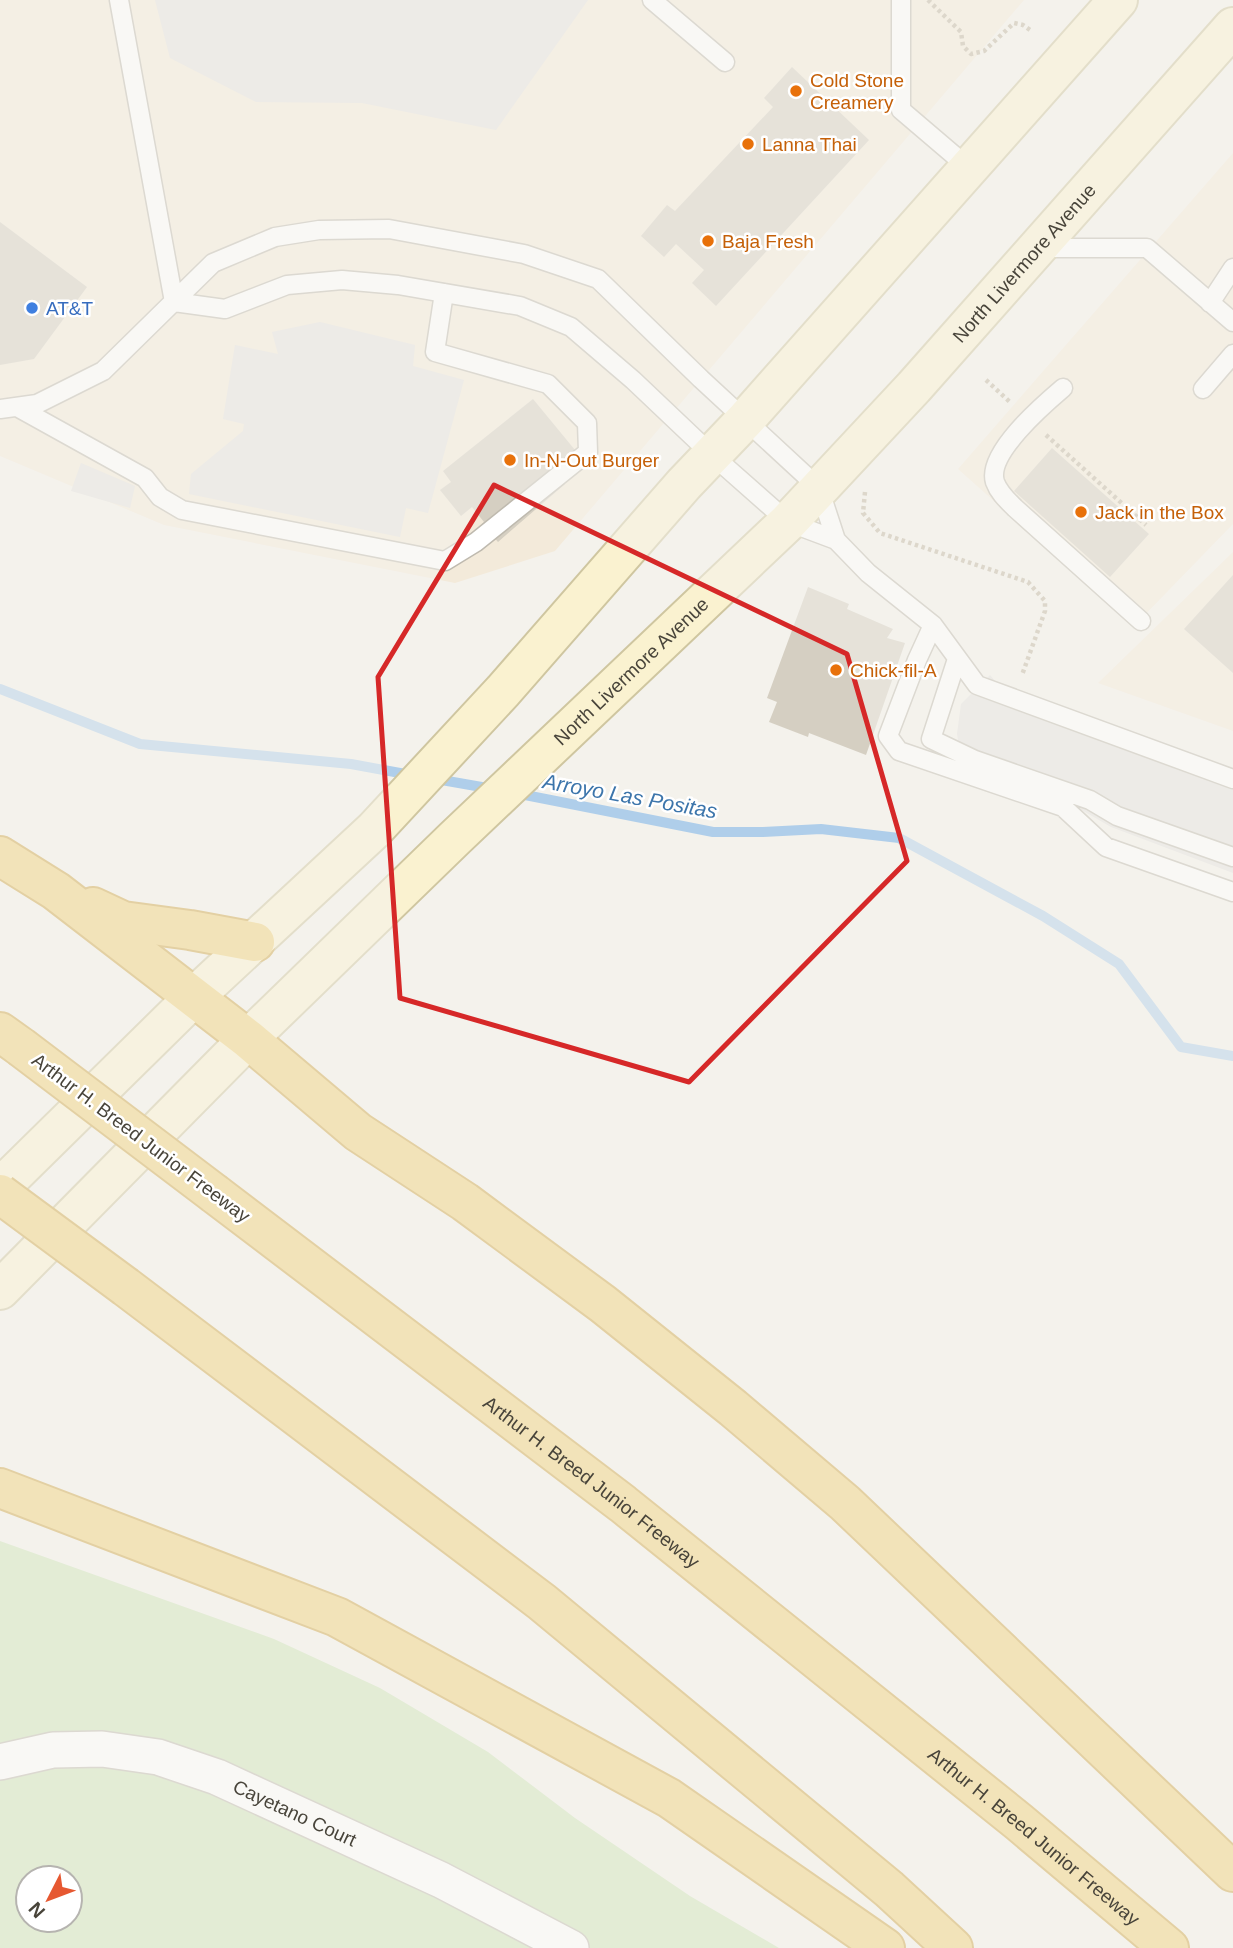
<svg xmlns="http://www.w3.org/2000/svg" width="1233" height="1948" font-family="Helvetica,sans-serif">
  <rect width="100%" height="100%" fill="#f4f2ec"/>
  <!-- commercial -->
  <path fill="#f3eada" d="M0,0H1024L555,551L455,583L164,525L0,456Z
    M1233,153V524L1134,626L958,469Z
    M1233,552V731L1098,683Z"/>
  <!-- green -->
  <path fill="#cee4b9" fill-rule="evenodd" d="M0,1541L274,1639L380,1688L488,1752L575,1818L690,1896L779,1948H0ZM28,1878H70V1920H28Z"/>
  <!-- parking -->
  <path fill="#e4e2df" d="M155,0H588L496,130L362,103L256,102L170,58Z
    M320,322L415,345L413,366L464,380L428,513L406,508L400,537L189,494L191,474L243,431L244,424L223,419L235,345L278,354L272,332Z
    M81,463L135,486L130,508L71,491Z
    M990,675L1002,689L1233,770V873L1111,827L1066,801L962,765L957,734L961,704Z"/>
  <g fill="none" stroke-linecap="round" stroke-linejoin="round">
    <!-- stream -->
    <path stroke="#afceea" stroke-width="10" d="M0,689L140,744L351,764L411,775
      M436,779L493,789
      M515,793L713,832H763L821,829L899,838L1043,916L1119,964L1181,1047L1233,1056"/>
  </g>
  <!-- building -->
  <path fill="#d5cfc2" d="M792,67L869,140L716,306L692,283L704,270L676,244L664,257L641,236L667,205L675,211L773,107L764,98Z
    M0,222L87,287L34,359L0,365Z
    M533,399L575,450L551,469L565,484L498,542L482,524L484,522L472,507L461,516L440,490L451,482L443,471Z
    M1052,448L1149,534L1110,577L1014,491Z
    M1233,575V673L1184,629Z
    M808,587L849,604L847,609L893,629L887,638L905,643L866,755L809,733L808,737L769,722L777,702L767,698Z"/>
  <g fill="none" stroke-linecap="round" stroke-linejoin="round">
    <defs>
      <path id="service" d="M119,0L174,302
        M652,0L725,62
        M901,0V110L969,168
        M1041,248H1147L1233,322
        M174,302L225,309L287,285L342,280L398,285L520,306L571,327L633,380L711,454L788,522L836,540L868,573L933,625L977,685L1233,779
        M1210,303L1233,268
        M1063,388C1043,405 986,454 995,482C999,493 1007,500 1015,508L1141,621
        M1203,389L1233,354
        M17,407L145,478L160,497L182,510L445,561L476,542L588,452L587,423L548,384L435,352L444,293
        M0,409L37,404L103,371L213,263L275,237L319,230L389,229L524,254L598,279L701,379L819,488L836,540
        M933,625L917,660L888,736L899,751L1063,807L1106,847L1233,892
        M957,659L931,739L975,760L1090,800L1117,816L1233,857"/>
      <g id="minor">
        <path id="s1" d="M0,1762L53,1750L102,1749L158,1757L217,1777L441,1880L571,1948"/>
      </g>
      <g id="secondary">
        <path d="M0,1188L194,997L374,830L503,691L684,484L746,419L1118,0"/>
        <path id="s2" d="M0,1290L248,1039L455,838L788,522L914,387L1233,27"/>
      </g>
      <g id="motorway">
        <path d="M0,856L56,891L248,1039L358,1132L465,1202L603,1304L733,1408L845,1503L1233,1872"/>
        <path d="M93,907L123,921L190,930L255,942"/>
        <path d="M0,1032L21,1047"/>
        <path id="s3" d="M215,1194L623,1504L1019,1822L1169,1948"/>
        <path d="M126,1287L542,1602L889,1889L953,1948"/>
        <path d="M0,1488L337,1617L669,1798L885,1948"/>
      </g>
    </defs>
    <!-- service casing -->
    <use href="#service" stroke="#bfbaaf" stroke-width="21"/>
    <!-- minor casing -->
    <use href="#minor" stroke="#bfbaaf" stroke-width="38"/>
    <!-- secondary casing -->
    <use href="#secondary" stroke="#cfc6a0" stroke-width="42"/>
    <!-- motorway casing -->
    <use href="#motorway" stroke="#cfa74b" stroke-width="42"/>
    <!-- path -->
    <path stroke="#c0b7a2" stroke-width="4.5" stroke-dasharray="3.5 3.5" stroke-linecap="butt" d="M928,0L961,32L963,46L971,54L984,51L1014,23L1023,25L1030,30
      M986,380L1011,403
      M1046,435L1146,525
      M865,492L863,513L880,533L1028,582L1045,601V611L1022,675"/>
    <!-- service -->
    <use href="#service" stroke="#fff" stroke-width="18"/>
    <!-- minor -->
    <use href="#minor" stroke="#fff" stroke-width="35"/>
    <!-- secondary -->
    <use href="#secondary" stroke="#faf2d0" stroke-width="38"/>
    <!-- motorway -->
    <use href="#motorway" stroke="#f0d17b" stroke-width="38"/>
    <defs>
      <path id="motorway-bridge" d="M21,1047L215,1194
        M0,1194L126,1287"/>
    </defs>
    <!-- motorway-bridge casing -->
    <use href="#motorway-bridge" stroke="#cfa74b" stroke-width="42" stroke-linecap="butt"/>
    <!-- motorway-bridge -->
    <use href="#motorway-bridge" stroke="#f0d17b" stroke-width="38"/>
  </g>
  <!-- marked area -->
  <path d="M0 0H1233V1948H0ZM494,485L847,654L907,861L689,1082L400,998L378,677Z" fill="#f4f2ec" fill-opacity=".55" fill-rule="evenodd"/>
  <path fill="none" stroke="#d62828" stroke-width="5" stroke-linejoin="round" d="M494,485L847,654L907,861L689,1082L400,998L378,677Z"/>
  <!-- markers -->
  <g fill="#e8710a" stroke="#fff" stroke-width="2.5">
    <circle cx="796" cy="91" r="7"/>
    <circle cx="748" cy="144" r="7"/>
    <circle cx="708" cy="241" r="7"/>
    <circle cx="510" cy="460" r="7"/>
    <circle cx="1081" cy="512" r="7"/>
    <circle cx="836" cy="670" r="7"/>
  </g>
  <circle fill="#3f7fe0" stroke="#fff" stroke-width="2.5" cx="32" cy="308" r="7"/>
  <g text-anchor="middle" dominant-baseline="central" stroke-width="5" stroke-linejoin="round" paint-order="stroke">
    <!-- food labels -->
    <g font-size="19" fill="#c56008" stroke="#fff" text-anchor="start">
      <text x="810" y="80">Cold Stone<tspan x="810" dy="22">Creamery</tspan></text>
      <text x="762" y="144">Lanna Thai</text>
      <text x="722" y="241">Baja Fresh</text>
      <text x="524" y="460">In-N-Out Burger</text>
      <text x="1095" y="512">Jack in the Box</text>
      <text x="850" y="670">Chick-fil-A</text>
    </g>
    <!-- street labels -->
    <g font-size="19" fill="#48443a" stroke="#fff">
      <text stroke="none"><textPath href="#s2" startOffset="1451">North Livermore Avenue</textPath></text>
      <text stroke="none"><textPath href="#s2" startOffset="884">North Livermore Avenue</textPath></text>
      <text transform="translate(141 1138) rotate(37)">Arthur H. Breed Junior Freeway</text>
      <text stroke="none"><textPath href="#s3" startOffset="474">Arthur H. Breed Junior Freeway</textPath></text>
      <text stroke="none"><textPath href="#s1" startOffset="308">Cayetano Court</textPath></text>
      <text stroke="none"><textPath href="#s3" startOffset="1041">Arthur H. Breed Junior Freeway</textPath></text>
    </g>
    <!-- shop labels -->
    <g font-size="19" fill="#366cbe" stroke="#fff" text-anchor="start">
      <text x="46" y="308">AT&amp;T</text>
    </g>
    <!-- water labels -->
    <g font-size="21" font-style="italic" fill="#3c75ab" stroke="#fff">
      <text transform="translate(630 796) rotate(10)">Arroyo Las Positas</text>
    </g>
  </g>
  <!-- north arrow -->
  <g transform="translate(49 1899) rotate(228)"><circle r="33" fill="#ffffff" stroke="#b6b4b0" stroke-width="2"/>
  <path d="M0-5L12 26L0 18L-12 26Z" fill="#e65831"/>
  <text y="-10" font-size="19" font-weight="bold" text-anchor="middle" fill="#48443a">N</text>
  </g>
</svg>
